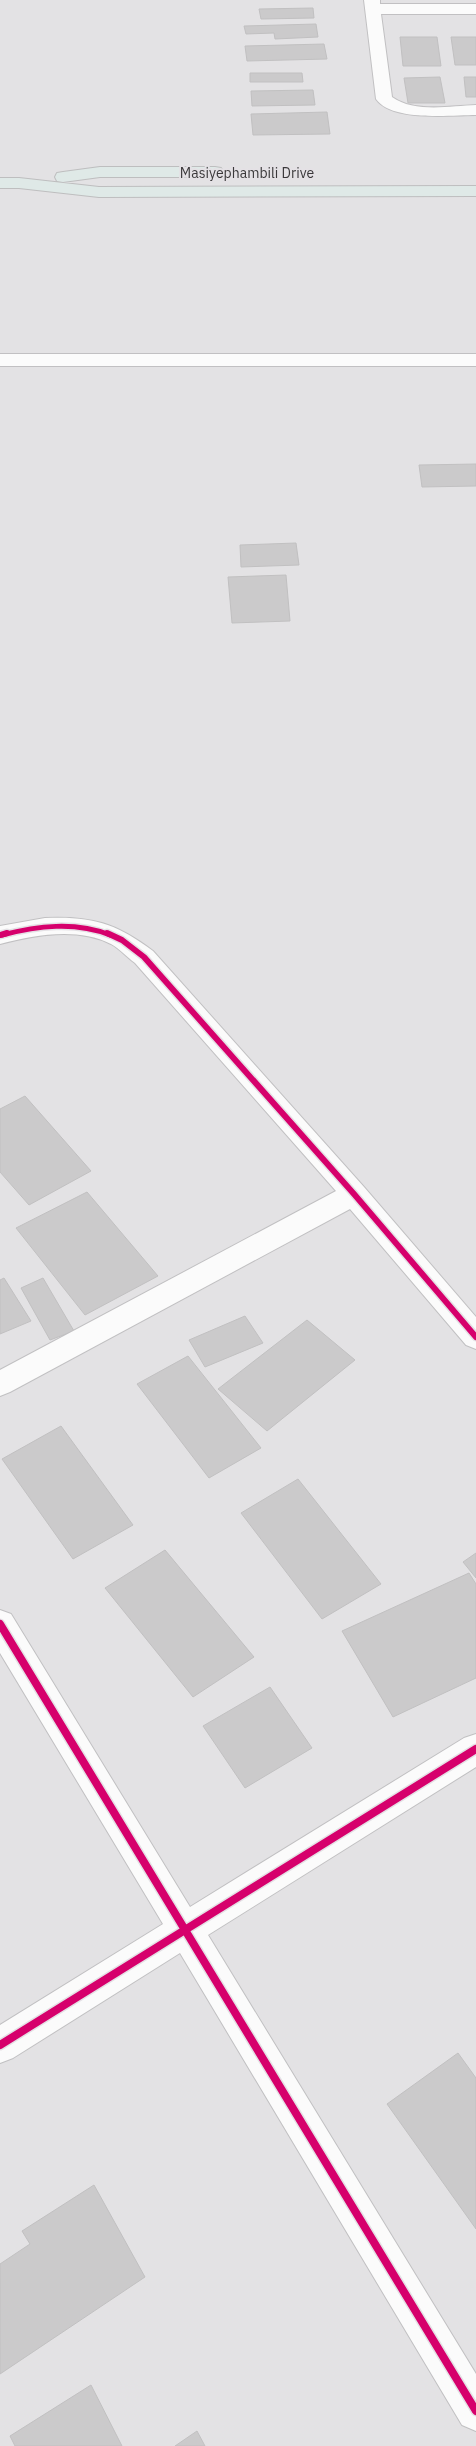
<svg xmlns="http://www.w3.org/2000/svg" width="476" height="2446" font-family="'IBM Plex Sans',sans-serif">
  <rect width="100%" height="100%" fill="#e3e2e4"/>
  <!-- building -->
  <path fill="#cbcacb" stroke="#c1c0c1" d="M313,8L314,18L261,19L259,9Z
    M316,24L318,37L275,39L274,33L246,34L244,26Z
    M400,37H437L441,66H403Z
    M451,37H476V65H455Z
    M324,44L327,59L247,61L245,46Z
    M250,73H302L303,82H250Z
    M440,77L445,103H408L404,78Z
    M464,77H476V97H466Z
    M313,90L315,105L252,106L251,91Z
    M327,112L330,134L253,135L251,114Z
    M476,464V486L422,487L419,465Z
    M296,543L299,565L241,567L240,545Z
    M286,575L290,621L232,623L228,577Z
    M25,1096L91,1171L29,1205L0,1172V1109Z
    M87,1192L158,1276L85,1315L16,1228Z
    M4,1278L31,1321L0,1334V1280Z
    M43,1278L74,1331L50,1340L21,1288Z
    M245,1316L263,1343L205,1367L189,1340Z
    M307,1320L355,1360L267,1431L218,1389Z
    M188,1356L261,1448L209,1478L137,1384Z
    M61,1426L133,1525L73,1559L2,1459Z
    M298,1479L381,1584L322,1619L241,1513Z
    M165,1550L254,1657L193,1697L105,1588Z
    M476,1553V1578L463,1562Z
    M469,1573L476,1584V1678L393,1717L342,1631Z
    M270,1687L312,1748L245,1788L203,1726Z
    M458,2053L476,2078V2229L387,2104Z
    M94,2185L145,2277L0,2374V2264L30,2244L22,2231Z
    M91,2385L122,2446H15L10,2436Z
    M197,2431L205,2446H175Z"/>
  <g fill="none" stroke-linecap="round" stroke-linejoin="round">
    <defs>
      <path id="street" d="M364,0H380V4H476V14H381L392,97C414,113 450,106 476,105V115C451,115 392,122 376,99Z
        M0,354H476V366H0Z
        M45,918C92,916 116,923 153,951L364,1187L476,1317V1349L466,1345L350,1209L10,1392L0,1396V1370L336,1191L135,963C127,957 120,949 111,944C77,927 35,935 0,944V926Z
        M0,1610L11,1614L190,1907L464,1738L476,1734V1767L208,1935L476,2374V2431L462,2425L180,1953L13,2058L0,2063V2025L163,1924L0,1653Z"/>
      <path id="primary" d="M100,167H215L221,168L223,172L221,176L215,177H100L63,182L57,181L55,177L57,173L63,172Z
        M0,178H19L99,187L476,186V196L99,197L19,188H0Z"/>
    </defs>
    <!-- street casing -->
    <use href="#street" stroke="#c1c0c2" stroke-width="2"/>
    <!-- primary casing -->
    <use href="#primary" stroke="#bebebf" stroke-width="2"/>
    <!-- street -->
    <use href="#street" fill="#fbfbfb" fill-rule="evenodd"/>
    <!-- primary -->
    <use href="#primary" fill="#dfe9e7" fill-rule="evenodd"/>
    <defs>
      <path id="cycleway-far2" d="M2,935C37,926 75,921 110,935"/>
      <path id="cycleway-far1" d="M107,933L122,940L144,957L354,1194L476,1337
        M0,935L7,933"/>
      <path id="cycleway" d="M0,1624L476,2411
        M0,2045L476,1749"/>
    </defs>
    <!-- cycleway-far2 casing -->
    <use href="#cycleway-far2" stroke="#e4e1e5" stroke-width="8"/>
    <!-- cycleway-far1 casing -->
    <use href="#cycleway-far1" stroke="#e4e1e5" stroke-width="9"/>
    <!-- cycleway casing -->
    <use href="#cycleway" stroke="#e4e1e5" stroke-width="11"/>
    <!-- cycleway-far2 -->
    <use href="#cycleway-far2" stroke="#d6006c" stroke-width="5"/>
    <!-- cycleway-far1 -->
    <use href="#cycleway-far1" stroke="#d6006c" stroke-width="6"/>
    <!-- cycleway -->
    <use href="#cycleway" stroke="#d6006c" stroke-width="8"/>
  </g>
  <g text-anchor="middle" dominant-baseline="central" stroke-width="4" stroke-linejoin="round" paint-order="stroke">
    <!-- far-street labels -->
    <g font-size="14" fill="#3a383a" stroke="#e4e1e5">
      <text x="247" y="173">Masiyephambili Drive</text>
    </g>
  </g>
</svg>
